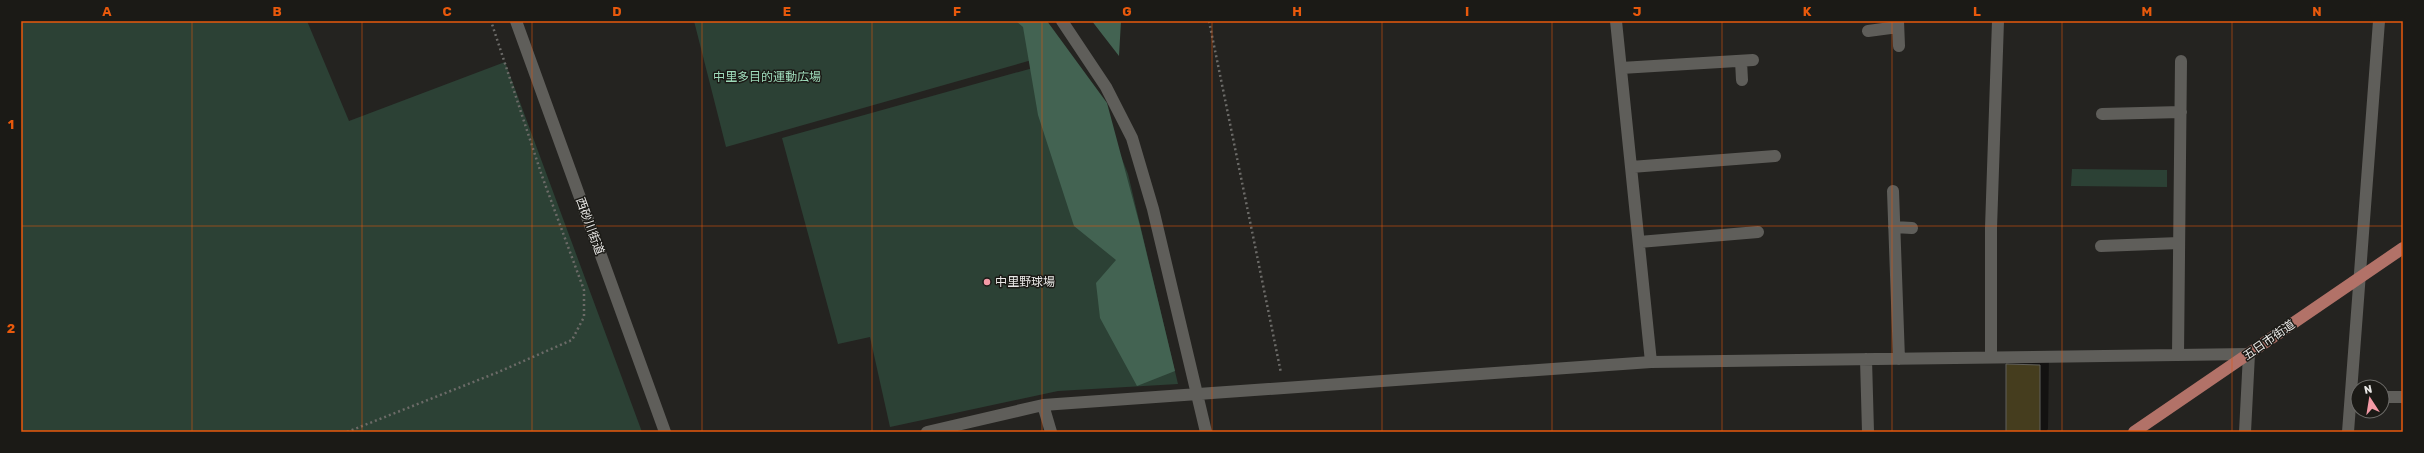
<svg xmlns="http://www.w3.org/2000/svg" width="2424" height="453" font-family="Rubik,'Noto Sans JP',sans-serif">
  <rect width="100%" height="100%" fill="#242320"/>
  <!-- green -->
  <path fill="#2c4135" d="M21,21H307L349,121L505,62L642,432H21Z
    M694,21H1036L1060,52L726,147Z
    M1065,59L1105,116L1128,174L1178,384L1058,391L890,427L870,337L838,344L782,138Z
    M2072,169L2167,170V187L2071,186Z"/>
  <!-- forest -->
  <path fill="#436352" d="M1016,21H1047L1107,103L1140,226L1175,371L1137,386L1100,318L1096,283L1116,260L1074,226L1038,115L1023,27Z
    M1092,21H1121L1119,56L1095,25Z"/>
  <!-- shadow -->
  <path fill="#0007" d="M2016,356H2049L2048,429L2046,432H2007V365Z"/>
  <!-- building -->
  <path fill="#453d1e" stroke="#61605c" d="M2006,364L2040,365V432H2006Z"/>
  <g fill="none" stroke-linecap="round" stroke-linejoin="round">
    <!-- path -->
    <path stroke="#6c6b68" stroke-width="2.5" stroke-dasharray="2 3" stroke-linecap="butt" d="M1209,21L1281,373
      M347,432L496,373L572,340L584,317V290L542,176L491,21"/>
    <!-- minor -->
    <path stroke="#5f5e5a" stroke-width="12" d="M516,21L665,432
      M1062,21L1106,87L1132,138L1153,209L1206,432
      M1616,21L1651,362
      M1898,21L1899,46
      M1868,31L1898,27
      M1741,61L1742,80
      M1621,68L1753,60
      M2102,114L2181,112
      M1631,167L1775,156
      M1893,191L1899,359
      M1894,227L1912,228
      M1639,242L1758,232
      M2101,246L2179,243
      M2178,355L2181,61
      M1991,357V228L1998,21
      M1866,359L1868,432
      M2382,397H2403
      M1043,405L1051,432
      M927,432L1043,405L1651,362L2249,354L2245,432
      M2348,432L2379,21"/>
    <!-- major -->
    <path stroke="#b27268" stroke-width="12" d="M2134,432L2403,248"/>
  </g>
  <!-- grid -->
  <path fill="none" stroke="#e8590c" stroke-width="1" stroke-opacity="0.55" d="M192,21V432M362,21V432M532,21V432M702,21V432M872,21V432M1042,21V432M1212,21V432M1382,21V432M1552,21V432M1722,21V432M1892,21V432M2062,21V432M2232,21V432M21,226H2403"/>
  <!-- markers -->
  <circle fill="#f49aa6" stroke="#1b1a16" stroke-width="1.5" cx="987" cy="282" r="4"/>
  <g text-anchor="middle" dominant-baseline="central" stroke-width="3" stroke-linejoin="round" paint-order="stroke">
    <!-- park labels -->
    <g font-size="12" fill="#9fdcbb" stroke="#1b1a16">
      <text x="767" y="77">中里多目的運動広場</text>
    </g>
    <!-- street labels -->
    <g font-size="12" fill="#e9e8e6" stroke="#1b1a16">
      <text transform="translate(590 226) rotate(70)">西砂川街道</text>
      <text transform="translate(2269 340) rotate(-35)">五日市街道</text>
    </g>
    <!-- poi labels -->
    <g font-size="12" fill="#e9e8e6" stroke="#1b1a16" text-anchor="start">
      <text x="995" y="282">中里野球場</text>
    </g>
  </g>
  <!-- border -->
  <rect width="2424" height="453" fill="none" stroke="#1b1a16" stroke-width="44"/>
  <!-- north arrow -->
  <g transform="translate(2370 399) rotate(348)"><circle r="19" fill="#1b1a16" stroke="#6d6c69"/>
  <path d="M0-3L7 15L0 10L-7 15Z" fill="#f49aa6"/>
  <text y="-6" font-size="11" font-weight="bold" text-anchor="middle" fill="#e9e8e6">N</text>
  </g>
  <rect x="22" y="22" width="2380" height="409" fill="none" stroke="#e8590c" stroke-width="1.5"/>
  <g font-size="13" text-anchor="middle" font-weight="bold" fill="#e8590c">
    <text x="107" y="16">A</text>
    <text x="277" y="16">B</text>
    <text x="447" y="16">C</text>
    <text x="617" y="16">D</text>
    <text x="787" y="16">E</text>
    <text x="957" y="16">F</text>
    <text x="1127" y="16">G</text>
    <text x="1297" y="16">H</text>
    <text x="1467" y="16">I</text>
    <text x="1637" y="16">J</text>
    <text x="1807" y="16">K</text>
    <text x="1977" y="16">L</text>
    <text x="2147" y="16">M</text>
    <text x="2317" y="16">N</text>
    <text x="11" y="129">1</text>
    <text x="11" y="333">2</text>
  </g>
</svg>
